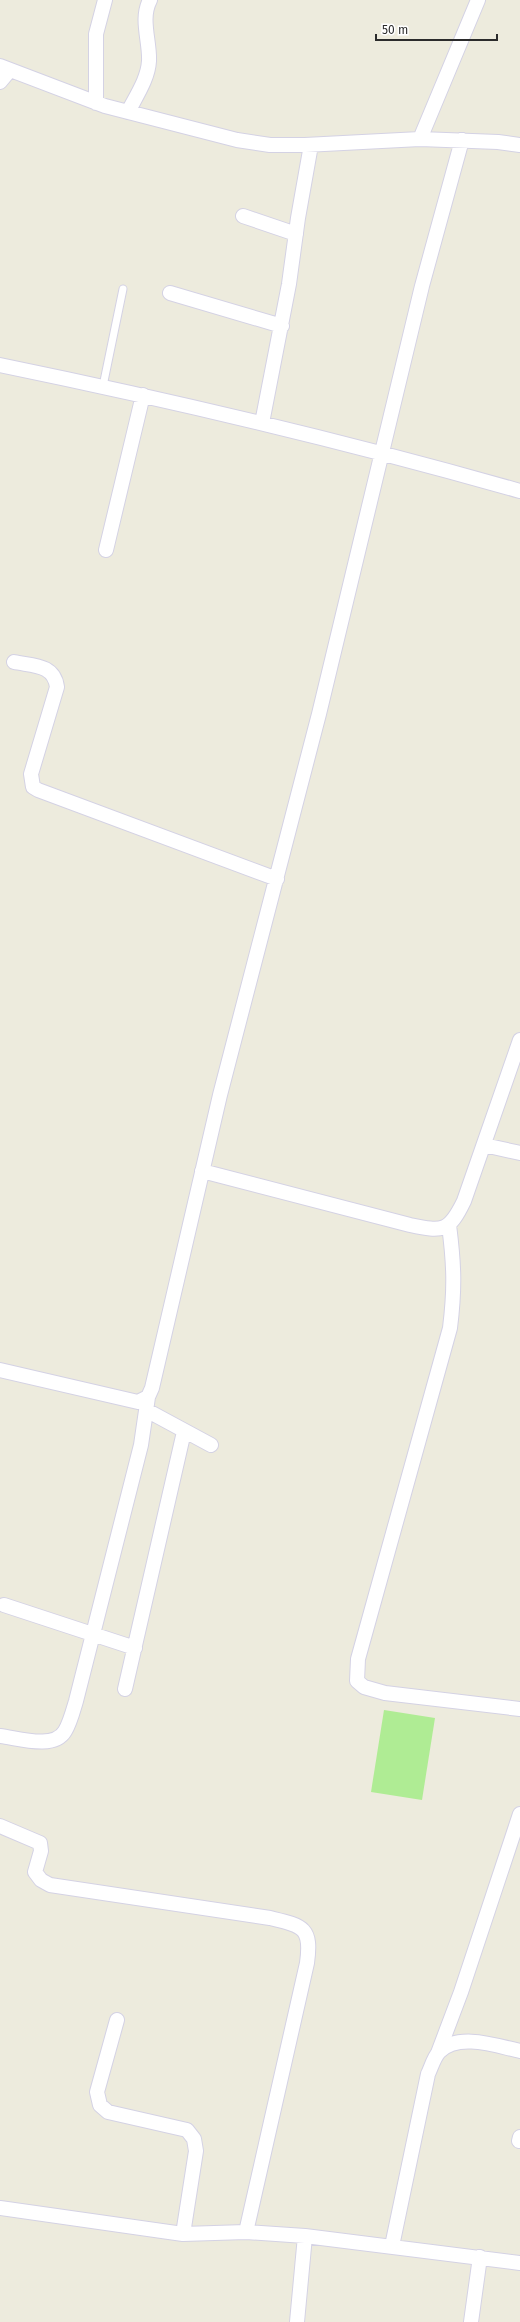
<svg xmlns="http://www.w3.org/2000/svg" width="520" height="2322" font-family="'Fira Sans',sans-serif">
  <rect width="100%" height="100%" fill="#edebdd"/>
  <!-- pitch -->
  <path fill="#afec94" d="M384,1710L435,1718L422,1800L371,1792Z"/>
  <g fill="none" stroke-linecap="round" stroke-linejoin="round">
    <defs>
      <path id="lane" d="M103,386L123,289"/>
      <path id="street" d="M0,66L105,106L237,140L270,145H305L420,139L498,142L520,145
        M0,82L10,70
        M96,103V34L105,0
        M128,112C136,96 148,79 149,61C150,41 140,19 150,0
        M420,139L478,0
        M243,216L296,234
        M170,293L282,326
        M0,365C175,401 348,442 520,491
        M262,423L289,284L298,218L311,145
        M106,550L143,395
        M14,662C33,666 54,664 57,687L31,774L33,787L38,790L277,879
        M484,1145L520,1153
        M202,1171L410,1225C443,1232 449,1232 464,1201L520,1040
        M449,1225C454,1264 455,1288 450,1328L358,1659L357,1681L364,1687L385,1693L520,1709
        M0,1370L138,1402L148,1397L152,1388L220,1095L319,714L422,286L462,140
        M148,1411L211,1445
        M4,1605L135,1648
        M125,1689L183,1436
        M0,1736C18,1738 54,1750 65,1731C70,1723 73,1711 76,1701L141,1445L148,1397
        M0,1826L40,1843L41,1851L35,1872L41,1880L50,1885L270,1918C303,1926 312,1927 307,1963L246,2232
        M117,2020L97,2092L100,2105L108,2112L187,2130L194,2139L196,2151L183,2234
        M438,2053L461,1992L520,1814
        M519,2141L520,2137
        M0,2208L183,2234L246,2232L305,2236L520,2263
        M392,2246L428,2074C431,2068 434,2057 439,2052C458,2032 497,2046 520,2051
        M297,2322L305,2236
        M471,2322L480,2257"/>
    </defs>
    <!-- lane casing -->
    <use href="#lane" stroke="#d4d2e4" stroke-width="9"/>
    <!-- street casing -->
    <use href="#street" stroke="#d4d2e4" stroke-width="16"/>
    <!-- lane -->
    <use href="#lane" stroke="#fff" stroke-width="7"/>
    <!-- street -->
    <use href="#street" stroke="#fff" stroke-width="14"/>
  </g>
  <!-- scale -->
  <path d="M376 34v6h121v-6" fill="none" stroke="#2b2b2b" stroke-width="2"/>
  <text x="382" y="34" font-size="12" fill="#2b2b2b" stroke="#ffffff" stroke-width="3" paint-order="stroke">50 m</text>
</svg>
